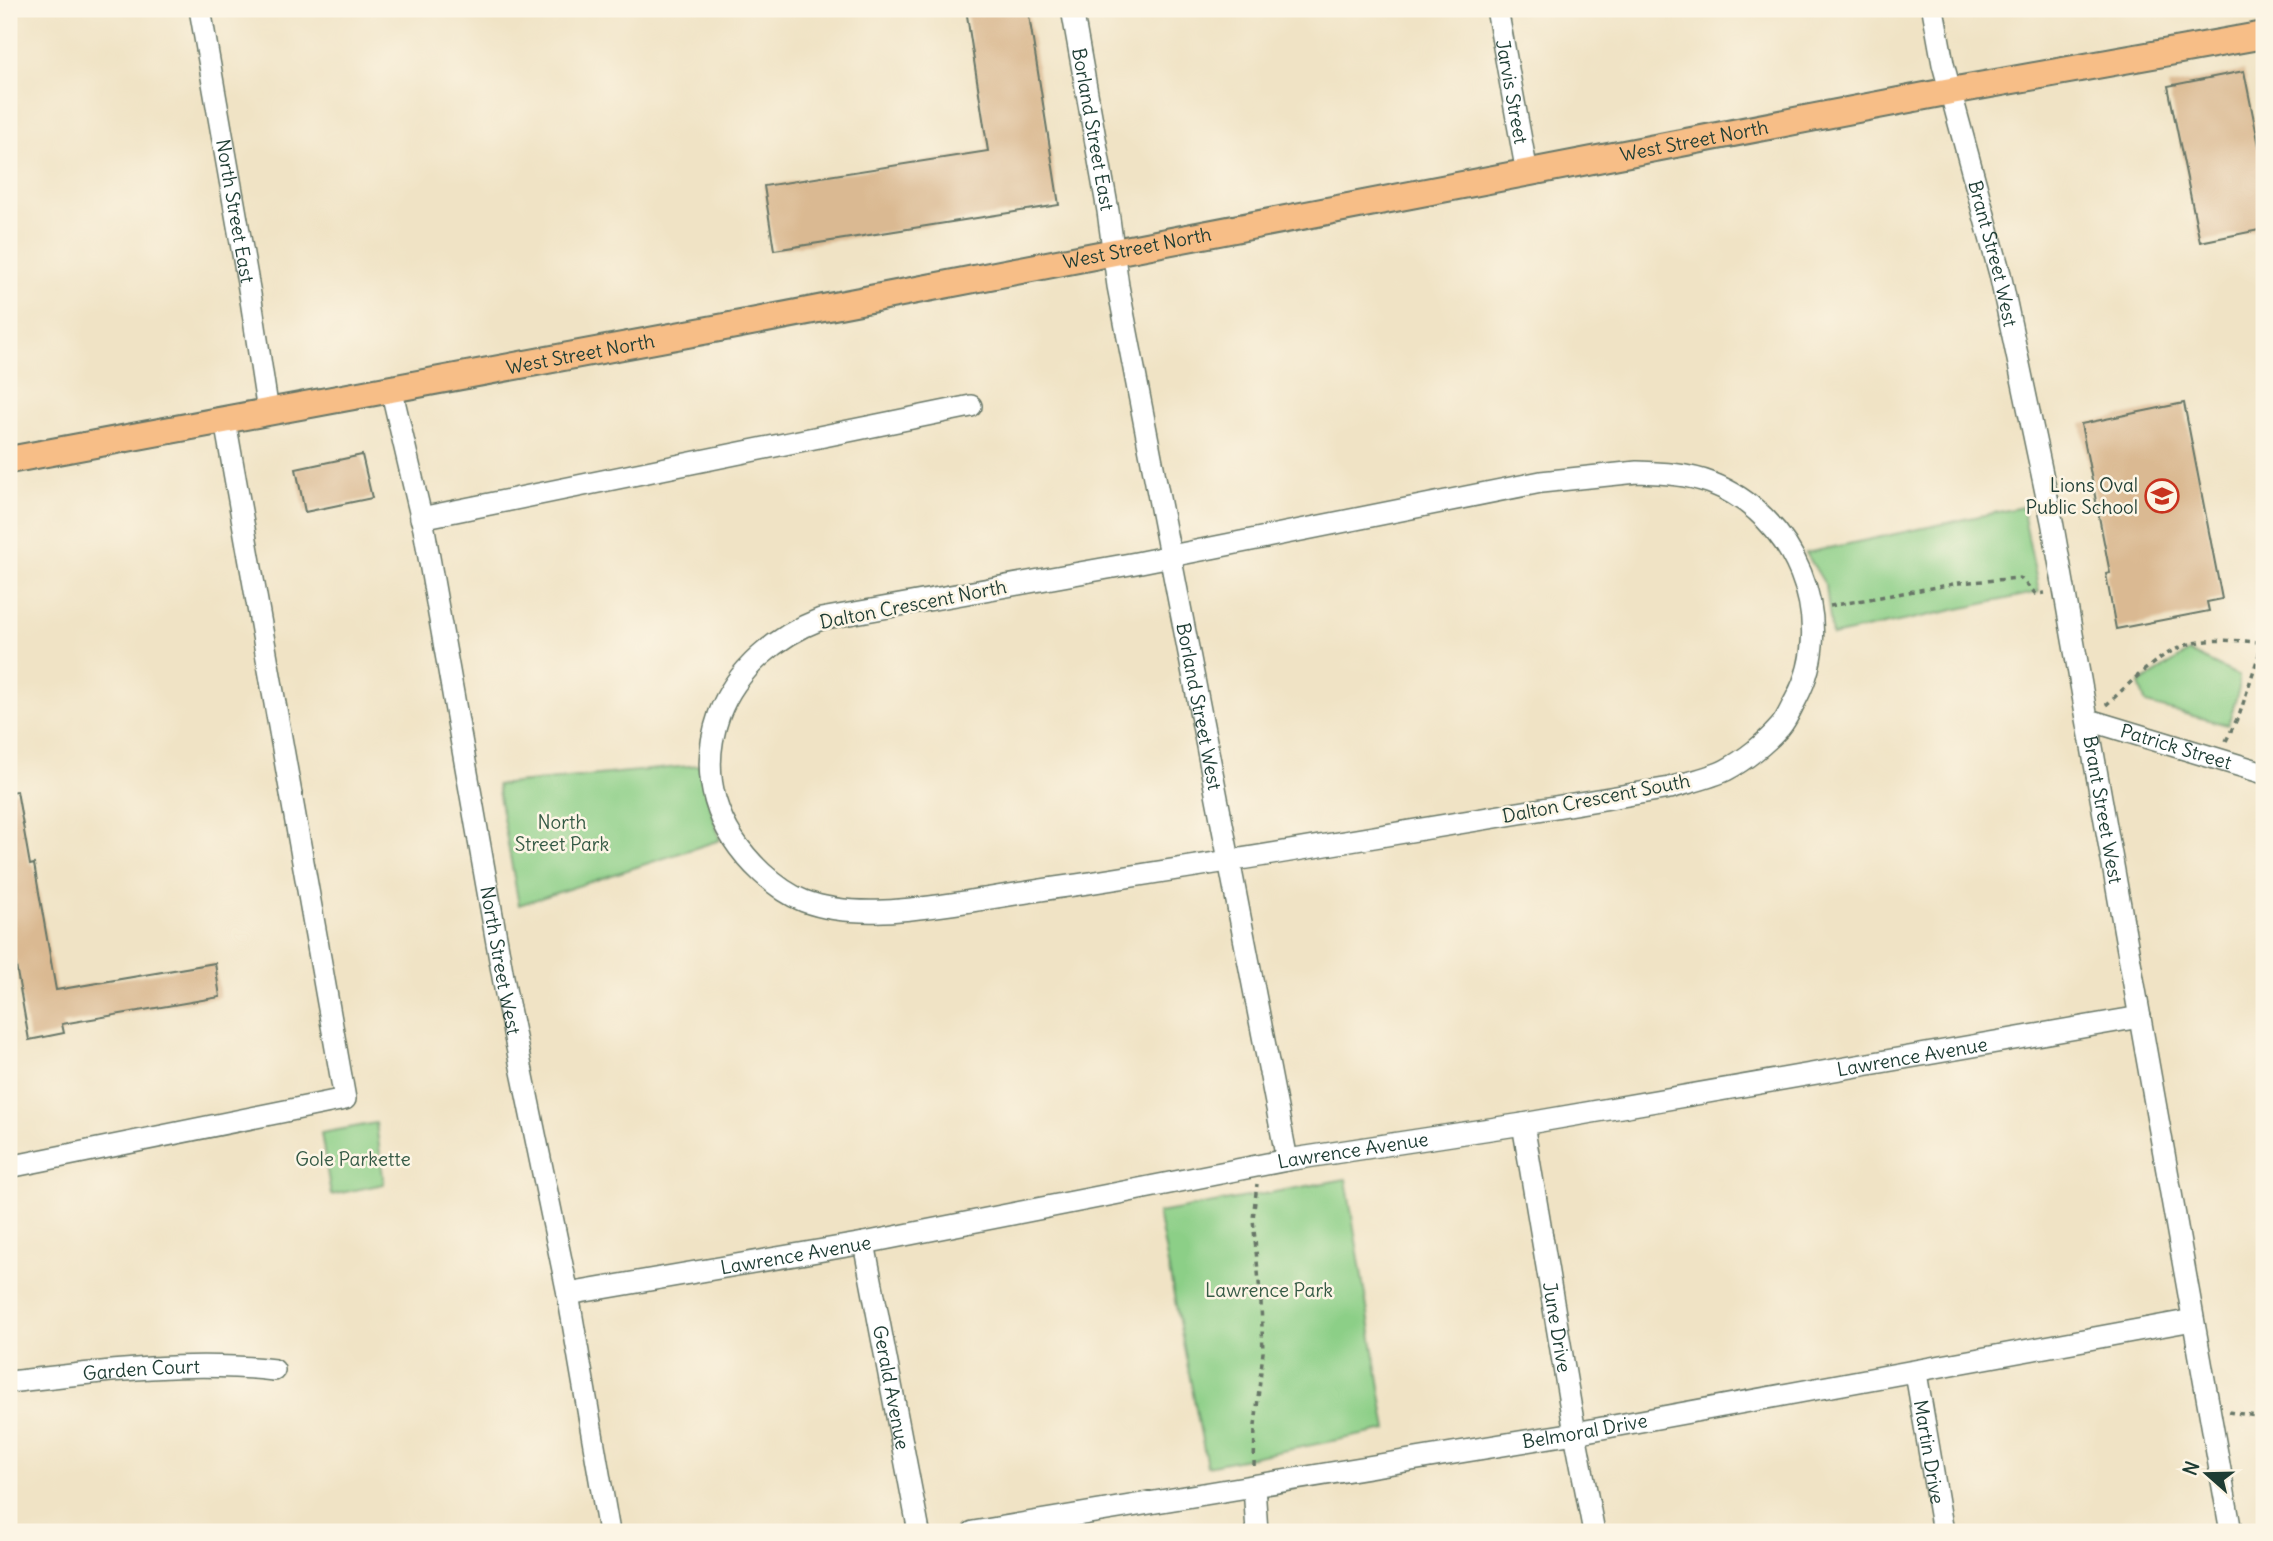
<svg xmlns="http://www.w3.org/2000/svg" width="2273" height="1541" font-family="Delius,sans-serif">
  <rect width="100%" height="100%" fill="#fcf5e5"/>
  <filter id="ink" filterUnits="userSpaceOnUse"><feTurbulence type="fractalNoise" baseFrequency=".0143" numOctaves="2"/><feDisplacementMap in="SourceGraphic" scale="14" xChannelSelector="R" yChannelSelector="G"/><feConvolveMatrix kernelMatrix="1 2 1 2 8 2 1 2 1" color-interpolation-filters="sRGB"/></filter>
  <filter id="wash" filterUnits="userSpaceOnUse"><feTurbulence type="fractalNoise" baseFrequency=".00686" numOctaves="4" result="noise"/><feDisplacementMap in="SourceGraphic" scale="28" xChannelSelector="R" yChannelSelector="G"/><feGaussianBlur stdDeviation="1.57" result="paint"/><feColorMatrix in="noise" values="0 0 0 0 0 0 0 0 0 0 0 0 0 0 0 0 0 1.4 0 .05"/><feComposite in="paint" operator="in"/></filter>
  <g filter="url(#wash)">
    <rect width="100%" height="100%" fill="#f0e3c5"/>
    <!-- green -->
    <path fill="#8ccf87" stroke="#56865e" stroke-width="2" d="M2022,507L2039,592L1832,636L1826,586L1806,553Z
      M2189,652L2239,676V688L2228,725L2146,704L2139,684Z
      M699,765L720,840L519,905L497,785Z
      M376,1123L384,1184L331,1195L321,1133Z
      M1346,1179L1387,1430L1207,1466L1158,1213Z"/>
    <g id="blocks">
      <!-- building -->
      <path fill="#dab992" d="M966,9H1028L1059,205L774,250L764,186L988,151Z
        M2244,71L2264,170V229L2200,242L2168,86Z
        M2184,403L2222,599L2207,602L2209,611L2116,629L2106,574L2110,573L2081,424Z
        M362,455L372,498L305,512L296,469Z
        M17,791L30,865L34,864L56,990L215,963L220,997L62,1024L64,1033L29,1040L9,926V792Z"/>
    </g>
  </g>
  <g filter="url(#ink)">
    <use href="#blocks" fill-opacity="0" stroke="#687767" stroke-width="2"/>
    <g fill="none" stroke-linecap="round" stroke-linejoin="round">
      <defs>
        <g id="minor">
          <path id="s1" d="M200,9L251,300L268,412"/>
          <path id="s2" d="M1072,9L1108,211L1118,286L1287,1160"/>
          <path id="s3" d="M1497,9L1527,173"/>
          <path id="s4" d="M1933,9L1943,64L2000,274L2052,521L2231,1532"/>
          <path id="s5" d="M391,388L424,529L506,994L568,1294L609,1532"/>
          <path d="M1637,472C1662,473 1687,474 1711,483C1794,515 1839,619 1796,699C1791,708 1787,719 1780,727C1766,743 1745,760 1726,770C1710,778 1688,782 1670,788C1477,820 1283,853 1089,883C1054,888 1019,893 984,899C929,907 857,921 804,901C788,895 774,884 762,873C716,830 698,775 719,715C736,669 777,636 821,619L1136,563L1541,482Z"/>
          <path d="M421,518L971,406"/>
          <path id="s6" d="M2089,720L2264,773"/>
          <path id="s7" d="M1523,1124L1575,1433L1594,1532"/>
          <path d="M9,1167L345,1099L225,421"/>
          <path id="s8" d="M864,1243L919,1532"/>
          <path id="s9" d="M568,1294L864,1243L1287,1160L1523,1124L2140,1017"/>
          <path id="s10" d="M1916,1373L1943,1532"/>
          <path id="s11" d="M9,1382C96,1372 186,1360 274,1370"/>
          <path d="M1254,1486L1257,1532"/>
          <path id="s12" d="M973,1532L1575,1433L2193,1320"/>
        </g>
        <g id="major">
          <path id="s13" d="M9,460L730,326L1951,91L2264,35"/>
        </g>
      </defs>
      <!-- minor casing -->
      <use href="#minor" stroke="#687767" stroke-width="24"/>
      <!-- major casing -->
      <use href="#major" stroke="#687767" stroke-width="30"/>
      <!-- path -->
      <path stroke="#687767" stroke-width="3.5" stroke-dasharray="5 5" stroke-linecap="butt" d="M1830,606L1959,583L2020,578L2036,594L2045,593
        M2106,705C2131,683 2157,653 2190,644C2213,638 2238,641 2262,642
        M2226,741L2240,713L2261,648L2262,624L2258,582L2264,548
        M2228,1412L2264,1417
        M1254,1466L1255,1426L1263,1352L1261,1303L1253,1219L1257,1184"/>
      <!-- minor -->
      <use href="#minor" stroke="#fff" stroke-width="21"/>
      <!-- major -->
      <use href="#major" stroke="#f7be87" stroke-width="26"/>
    </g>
  </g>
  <!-- icons -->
  <defs>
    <symbol id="school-ring" viewBox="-11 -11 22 22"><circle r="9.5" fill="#fcf5e5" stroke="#c8321e" stroke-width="1.5"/><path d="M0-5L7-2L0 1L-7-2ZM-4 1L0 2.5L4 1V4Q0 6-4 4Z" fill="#c8321e"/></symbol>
  </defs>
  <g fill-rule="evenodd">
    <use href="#school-ring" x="2143" y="477" width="38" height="38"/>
  </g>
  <g text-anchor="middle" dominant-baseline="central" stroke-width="5" stroke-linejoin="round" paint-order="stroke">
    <!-- street labels -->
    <g font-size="19" fill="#1f3d34" stroke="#fcf5e5">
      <text stroke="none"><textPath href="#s3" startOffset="84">Jarvis Street</textPath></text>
      <text stroke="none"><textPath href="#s2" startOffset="122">Borland Street East</textPath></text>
      <text stroke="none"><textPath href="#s13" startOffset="1715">West Street North</textPath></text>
      <text stroke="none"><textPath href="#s1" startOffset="205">North Street East</textPath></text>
      <text stroke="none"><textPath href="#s13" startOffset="1148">West Street North</textPath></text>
      <text stroke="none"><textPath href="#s4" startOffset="252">Brant Street West</textPath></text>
      <text stroke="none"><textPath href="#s13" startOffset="581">West Street North</textPath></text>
      <text transform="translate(913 604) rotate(-11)">Dalton Crescent North</text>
      <text stroke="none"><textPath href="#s2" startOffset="709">Borland Street West</textPath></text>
      <text stroke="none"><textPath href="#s6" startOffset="91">Patrick Street</textPath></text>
      <text transform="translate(1596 798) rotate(-11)">Dalton Crescent South</text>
      <text stroke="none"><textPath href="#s4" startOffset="819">Brant Street West</textPath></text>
      <text stroke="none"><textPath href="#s5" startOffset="583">North Street West</textPath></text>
      <text stroke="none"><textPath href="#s9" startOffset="1365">Lawrence Avenue</textPath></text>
      <text stroke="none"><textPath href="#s9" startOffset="798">Lawrence Avenue</textPath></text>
      <text stroke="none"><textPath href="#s9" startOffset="231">Lawrence Avenue</textPath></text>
      <text stroke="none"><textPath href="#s7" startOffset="206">June Drive</textPath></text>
      <text stroke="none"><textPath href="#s11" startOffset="133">Garden Court</textPath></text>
      <text stroke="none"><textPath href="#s8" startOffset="147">Gerald Avenue</textPath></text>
      <text stroke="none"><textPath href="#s12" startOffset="620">Belmoral Drive</textPath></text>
      <text stroke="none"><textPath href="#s10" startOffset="80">Martin Drive</textPath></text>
    </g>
    <!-- poi labels -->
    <g font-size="19" fill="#1f3d34" stroke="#fcf5e5" text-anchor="end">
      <text x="2138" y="485">Lions Oval<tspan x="2138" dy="22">Public School</tspan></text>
    </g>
    <!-- park labels -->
    <g font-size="19" fill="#355a45" stroke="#fcf5e5">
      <text x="562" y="822">North<tspan x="562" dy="22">Street Park</tspan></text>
      <text x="353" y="1159">Gole Parkette</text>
      <text x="1269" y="1290">Lawrence Park</text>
    </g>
  </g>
  <!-- margin -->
  <rect width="2273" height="1541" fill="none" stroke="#fcf5e5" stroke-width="35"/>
  <!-- north arrow -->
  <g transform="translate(2207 1474) rotate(290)" stroke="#fcf5e5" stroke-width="5" paint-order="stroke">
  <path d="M0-5L12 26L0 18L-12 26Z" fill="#1f3d34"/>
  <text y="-10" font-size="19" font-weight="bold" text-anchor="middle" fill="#1f3d34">N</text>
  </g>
</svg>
